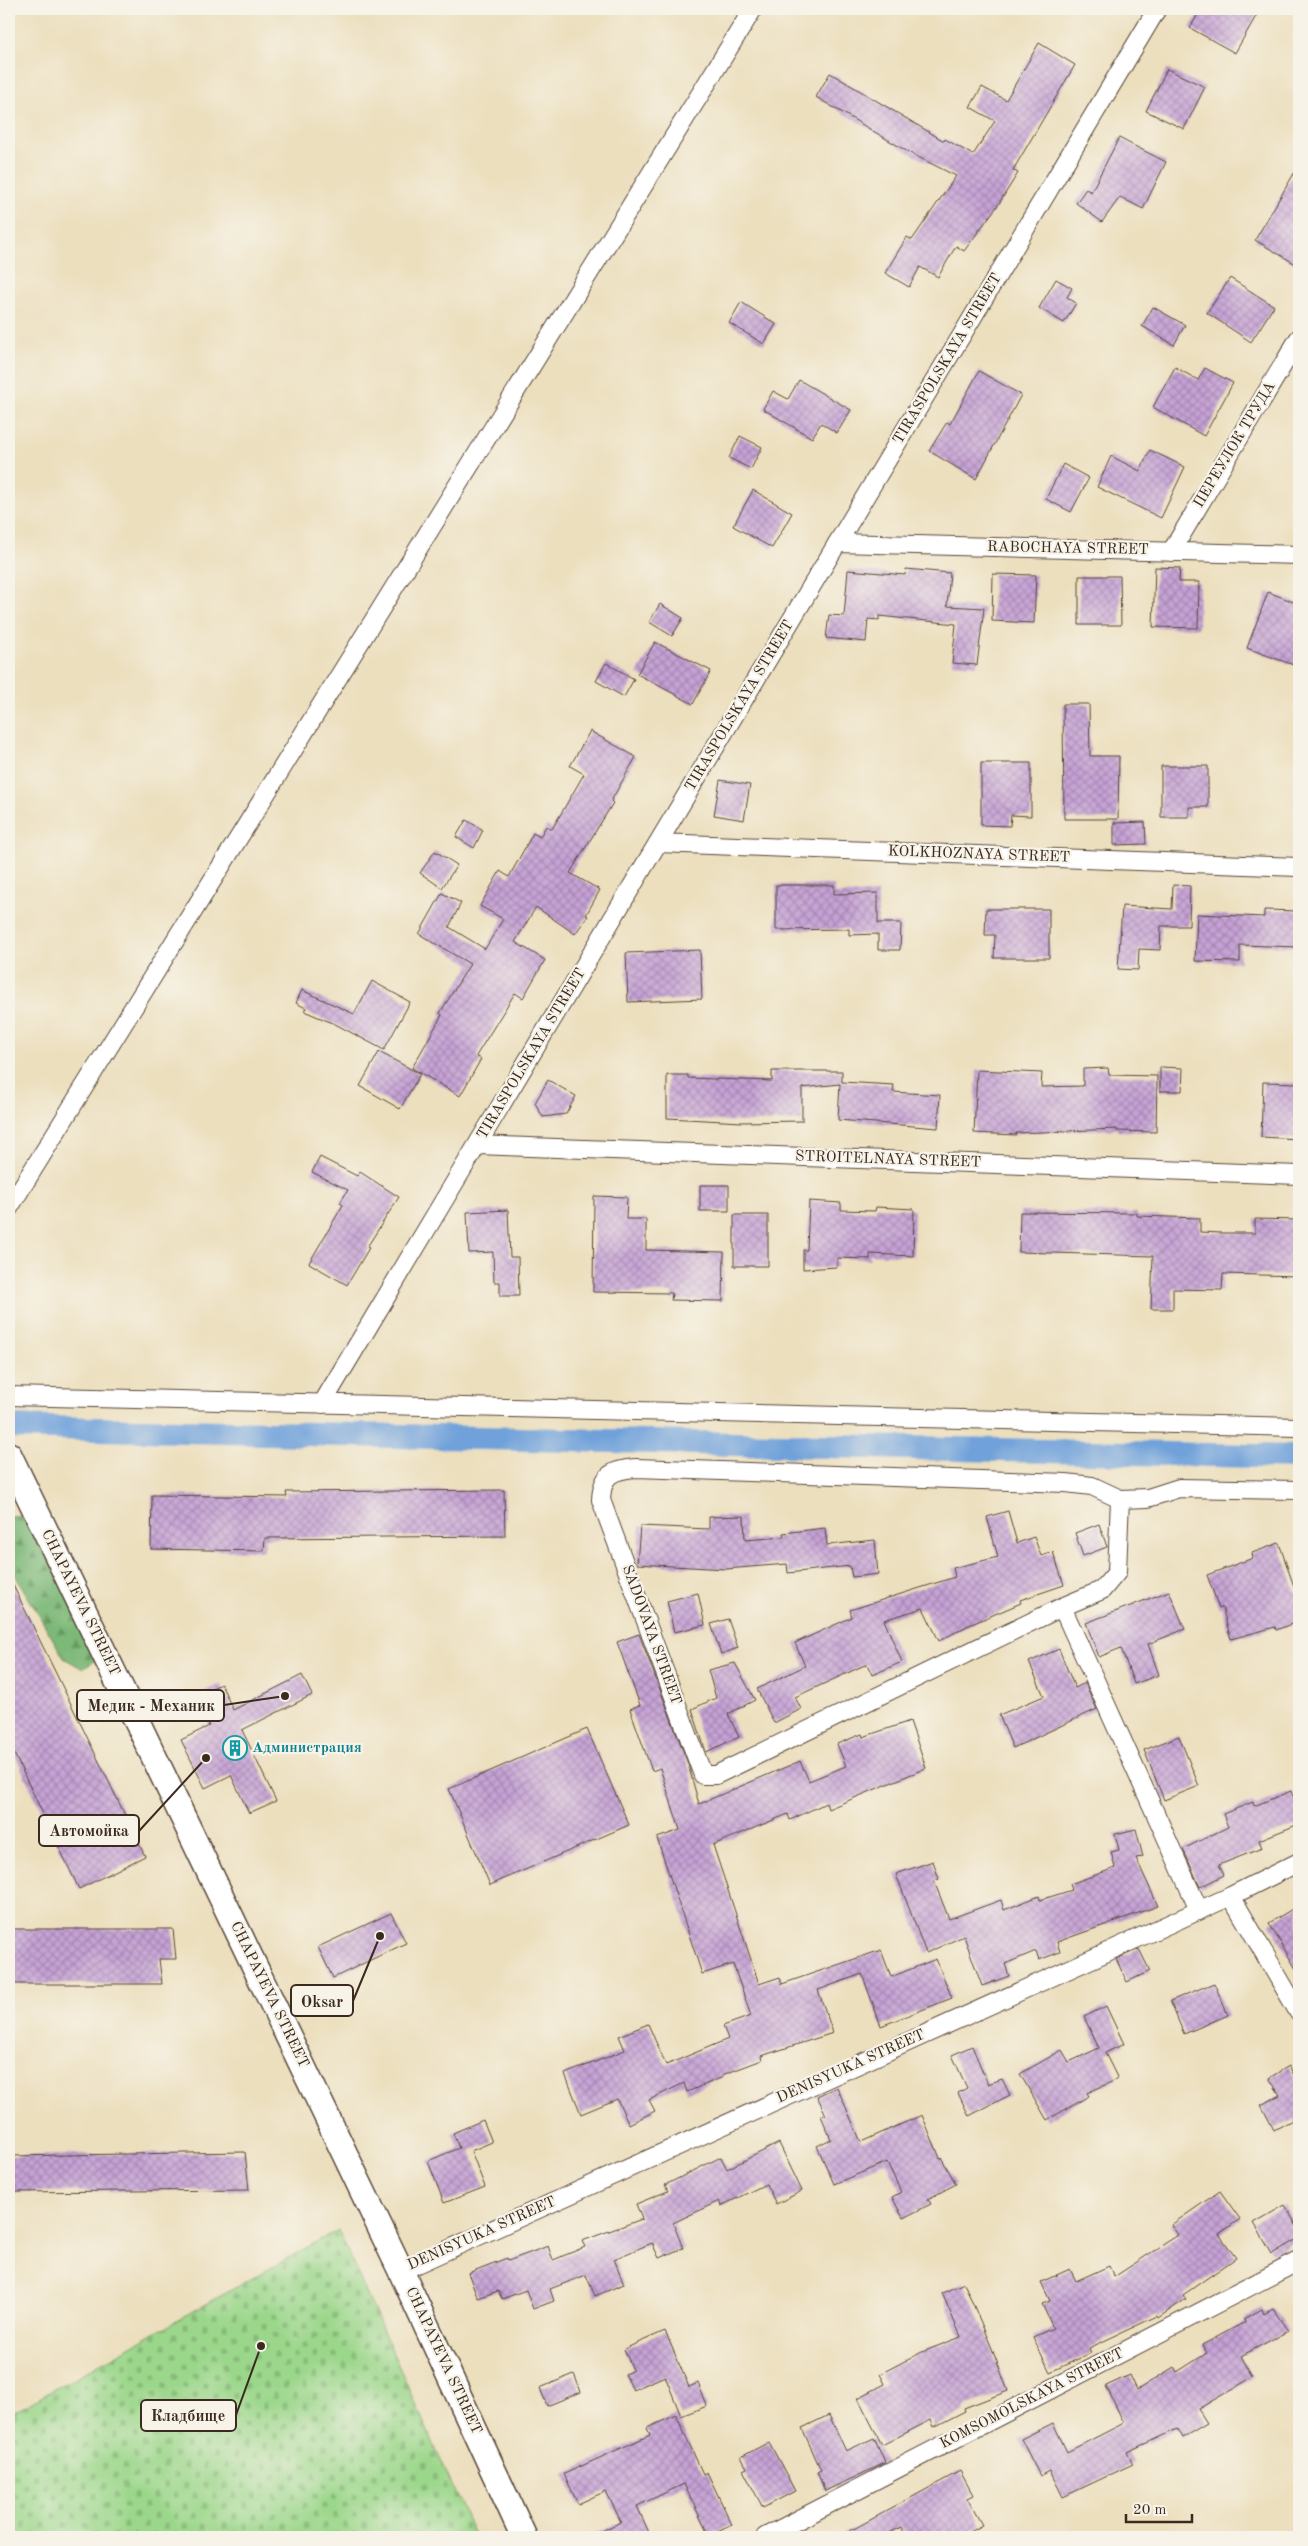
<svg xmlns="http://www.w3.org/2000/svg" width="1308" height="2546" font-family="'Old Standard TT',serif">
  <defs>
    <pattern id="forest-firs" width="22" height="20" patternUnits="userSpaceOnUse" patternTransform="scale(1.25)"><rect width="22" height="20" fill="#7cb877"/><path d="M5 1l3.5 6h-7zM16 11l3.5 6h-7z" fill="#679661"/></pattern>
    <pattern id="cemetery-stones" width="16" height="16" patternUnits="userSpaceOnUse" patternTransform="scale(1.25)"><rect width="16" height="16" fill="#9bd78b"/><path d="M2 7V4a2 2 0 0 1 4 0v3zM10 15v-3a2 2 0 0 1 4 0v3z" fill="#86b978"/></pattern>
    <pattern id="building-cross-hatch" width="8" height="8" patternUnits="userSpaceOnUse" patternTransform="scale(1.25)"><rect width="8" height="8" fill="#c6a2d6"/><path d="M0 0l8 8M0 8l8-8" fill="none" stroke="#a284ad"/></pattern>
  </defs>
  <rect width="100%" height="100%" fill="#f7f3e8"/>
  <filter id="ink" filterUnits="userSpaceOnUse"><feTurbulence type="fractalNoise" baseFrequency=".02" numOctaves="2"/><feDisplacementMap in="SourceGraphic" scale="10" xChannelSelector="R" yChannelSelector="G"/><feConvolveMatrix kernelMatrix="1 2 1 2 8 2 1 2 1" color-interpolation-filters="sRGB"/></filter>
  <filter id="wash" filterUnits="userSpaceOnUse"><feTurbulence type="fractalNoise" baseFrequency=".0096" numOctaves="4" result="noise"/><feDisplacementMap in="SourceGraphic" scale="20" xChannelSelector="R" yChannelSelector="G"/><feGaussianBlur stdDeviation="1.12" result="paint"/><feColorMatrix in="noise" values="0 0 0 0 0 0 0 0 0 0 0 0 0 0 0 0 0 1.4 0 .05"/><feComposite in="paint" operator="in"/></filter>
  <g filter="url(#wash)">
    <rect width="100%" height="100%" fill="#ecdfbe"/>
    <!-- forest -->
    <path fill="url(#forest-firs)" stroke="#5c714a" d="M28,1516L98,1658L83,1669L64,1658L15,1575L9,1573V1517Z"/>
    <!-- cemetery -->
    <path fill="url(#cemetery-stones)" stroke="#6b8054" d="M338,2230L475,2537H9V2415Z"/>
    <g fill="none" stroke-linecap="round" stroke-linejoin="round">
      <!-- canal -->
      <path stroke="#70a1da" stroke-width="24" d="M9,1427L1299,1457"/>
    </g>
    <g id="blocks">
      <!-- building -->
      <path fill="url(#building-cross-hatch)" d="M1201,9H1260L1235,53L1190,28Z
        M1039,43L1075,65L1013,170L1018,173L998,205L964,251L956,246L938,277L920,267L909,287L885,273L907,237L912,240L956,176L910,153L816,97L830,73L944,141L945,139L973,155L995,121L970,107L982,87L1006,100Z
        M1167,69L1205,87L1184,129L1146,111Z
        M1119,138L1166,162L1143,209L1120,197L1102,222L1076,203L1086,189L1091,192Z
        M1299,165V266L1255,240Z
        M1230,278L1274,306L1251,342L1207,313Z
        M1056,279L1072,288L1067,297L1076,303L1064,323L1039,308Z
        M741,302L776,324L764,344L729,323Z
        M1153,307L1185,325L1174,345L1142,326Z
        M1175,367L1198,380L1205,368L1233,383L1204,436L1153,407Z
        M979,371L1021,395L976,479L929,451L947,422L950,424Z
        M799,380L851,410L837,433L821,423L812,438L763,409L773,391L788,399Z
        M740,436L762,447L751,469L729,458Z
        M1150,450L1185,467L1161,518L1097,487L1111,456L1140,471Z
        M1063,464L1089,478L1071,512L1046,499Z
        M753,490L792,513L772,548L733,526Z
        M1155,567L1180,568L1179,582H1199L1198,628L1153,627Z
        M906,569L950,573L947,606L984,608L977,665L952,663L956,624L879,616V620L868,619L866,642L826,638L829,615L844,616L848,570L905,575Z
        M993,574L1036,575L1034,623L992,621Z
        M1079,576H1120L1121,625H1079Z
        M1268,592L1299,604V667L1247,648Z
        M660,604L683,618L672,636L649,622Z
        M655,642L711,671L693,704L637,674Z
        M606,663L634,679L624,697L596,681Z
        M1063,704H1089L1090,756H1119L1118,819H1064Z
        M590,731L636,757L611,801L613,803L570,873L600,890L586,915L588,916L575,934L536,907L515,942L545,960L523,998L515,993L476,1056L481,1059L460,1096L412,1068L442,1015L440,1013L470,964L419,934L442,893L461,903L449,927L485,949L503,919L480,906L500,871L509,877L533,833L540,837L546,826L552,829L584,774L570,766Z
        M981,763H1031V816L1011,815L1010,826L981,825Z
        M1161,766H1208V807H1189V817H1161Z
        M720,780L750,785L744,820L714,815Z
        M466,820L483,830L474,848L456,837Z
        M1145,822L1146,844L1114,845V823Z
        M435,851L457,865L442,888L420,873Z
        M776,885H834V894L878,893V923H901L900,950H878V934L849,935V929L776,930Z
        M1173,885L1190,886L1189,926H1161L1160,950L1139,949L1138,970L1118,969L1122,906L1172,909Z
        M986,909H1049V958H994L995,935H985Z
        M1264,910L1299,911V947L1240,945V962L1195,961L1197,914L1264,917Z
        M700,950L702,999L628,1002L626,953Z
        M372,981L410,1002L384,1050L335,1024L304,1011L306,1008L296,1003L302,990L354,1014Z
        M379,1052L420,1074L400,1109L360,1086Z
        M1160,1067L1183,1068L1182,1091H1160Z
        M1108,1068L1109,1075L1157,1076L1156,1132L1117,1131V1129L1016,1133V1135L974,1133L977,1070L1042,1073L1041,1087L1083,1086V1069Z
        M772,1071H842V1082L894,1085L893,1092L940,1095L938,1128L838,1120L840,1084L802,1088V1121L742,1122L667,1118V1075H688V1078L772,1081Z
        M548,1080L576,1096L566,1114L543,1117L535,1103Z
        M1263,1082L1299,1083V1139L1261,1137Z
        M320,1157L357,1176L360,1172L399,1197L367,1247L369,1248L347,1285L309,1263L343,1205L340,1203L348,1190L312,1172Z
        M700,1185H729V1211H700Z
        M594,1196L627,1197L626,1219H646V1250L724,1252L723,1301L671,1300L672,1293L593,1292Z
        M809,1201L841,1203V1210L875,1211L876,1207L914,1209L913,1256L870,1254V1259L837,1258V1267L803,1269V1250H807Z
        M508,1210L510,1257H518L519,1296H500V1282H494L493,1252L469,1253L467,1212Z
        M1020,1212L1137,1213V1216L1200,1218V1232L1223,1233H1255V1219L1299,1220V1276L1223,1274L1222,1290L1173,1289V1309H1151L1153,1256L1019,1252Z
        M734,1215H768V1266H734Z
        M504,1490L505,1536L265,1538L264,1551L151,1549L152,1495L287,1497L286,1492Z
        M1008,1511L1017,1543L1034,1537L1041,1556L1053,1552L1064,1585L1020,1600L1021,1603L967,1626L939,1641L923,1608L884,1620L902,1662L872,1675L867,1664L795,1697L801,1709L774,1723L757,1689L805,1666L795,1643L852,1617L850,1610L955,1577L953,1568L998,1557L987,1517Z
        M744,1516L745,1540L784,1537L783,1533L825,1528L827,1545L875,1540L878,1574L852,1577L850,1566L788,1573L787,1564L726,1569L637,1564L640,1526L709,1529V1517Z
        M1099,1524L1107,1547L1083,1556L1075,1533Z
        M1279,1543L1299,1601V1621L1276,1630L1275,1627L1231,1639L1222,1607L1219,1608L1207,1575L1253,1558L1252,1553Z
        M9,1577L145,1856L79,1889L9,1743Z
        M1169,1591L1185,1629L1148,1644L1159,1675L1134,1684L1121,1648L1099,1657L1086,1623Z
        M698,1593L705,1625L674,1632L667,1601Z
        M728,1619L738,1648L721,1654L711,1624Z
        M639,1634L687,1761L699,1804L800,1761L809,1781L846,1766L837,1744L862,1734L863,1737L910,1721L926,1768L828,1809L826,1803L790,1820L788,1814L713,1845L759,1984L780,1977L782,1984L881,1950L891,1977L936,1959L952,1998L881,2026L862,1974L818,1990L833,2033L761,2056L762,2060L722,2075L723,2077L687,2092L684,2083L649,2100L655,2111L629,2124L617,2099L581,2114L565,2074L625,2050L619,2036L648,2024L666,2065L728,2039L723,2026L751,2016L733,1964L702,1974L657,1838L680,1830L660,1768L652,1771L630,1709L640,1705L617,1642Z
        M1059,1649L1075,1688L1085,1683L1097,1709L1013,1748L999,1715L1044,1696L1029,1662Z
        M735,1663L755,1700L728,1714L739,1737L706,1752L692,1709L716,1698L708,1670Z
        M302,1675L312,1695L242,1730L276,1801L249,1813L231,1775L205,1788L181,1740L209,1726L194,1696L221,1684L233,1710Z
        M587,1729L629,1825L490,1885L449,1789Z
        M1179,1736L1199,1786L1164,1800L1144,1750Z
        M1291,1791L1299,1812V1824L1259,1840L1262,1848L1219,1865L1224,1875L1200,1887L1183,1849L1228,1827L1223,1814L1253,1802L1254,1806Z
        M1136,1829L1143,1857L1136,1858L1158,1906L1057,1942L1060,1952L1039,1960L1036,1951L1005,1964L1009,1976L982,1986L964,1936L926,1953L896,1874L933,1861L939,1879L934,1881L949,1919L1001,1900L1004,1910L1039,1896L1040,1900L1072,1890L1070,1884L1115,1868L1111,1852L1119,1850L1115,1834Z
        M1299,1905V1974L1269,1923Z
        M391,1913L406,1943L333,1978L318,1947Z
        M9,1929H173L176,1959H159L162,1984H9Z
        M1139,1949L1150,1971L1127,1982L1116,1959Z
        M1214,1983L1228,2015L1184,2034L1170,2001Z
        M1106,2006L1124,2044L1105,2053L1118,2079L1087,2093L1089,2096L1047,2120L1020,2074L1062,2050L1069,2062L1099,2048L1084,2017Z
        M972,2046L988,2084L1002,2079L1010,2095L969,2116L958,2093L967,2088L952,2055Z
        M1289,2066L1299,2084V2127L1294,2119L1274,2130L1261,2105L1280,2095L1269,2078Z
        M837,2087L861,2142L922,2115L940,2158L941,2157L956,2184L928,2199L931,2204L903,2218L892,2197L901,2192L887,2162L834,2184L817,2146L831,2139L821,2116L826,2115L817,2096Z
        M483,2120L492,2142L471,2151L485,2187L444,2203L428,2161L459,2148L453,2133Z
        M779,2143L802,2191L776,2204L766,2184L721,2206L719,2201L673,2223L683,2248L659,2258L652,2243L614,2259L624,2284L595,2296L586,2275L550,2289L554,2301L533,2309L526,2290L502,2299L498,2291L478,2298L468,2273L507,2258L508,2261L548,2246L553,2260L585,2247L582,2241L642,2219L636,2204L668,2191L665,2185L721,2157L727,2169Z
        M245,2152L249,2190L9,2192V2156Z
        M1220,2191L1240,2219L1219,2234L1236,2258L1183,2295L1186,2299L1158,2318L1157,2316L1089,2348L1091,2353L1050,2372L1033,2337L1053,2328L1042,2304L1050,2301L1041,2282L1070,2269L1076,2281L1109,2266L1114,2277L1178,2235L1171,2225Z
        M1285,2205L1299,2230V2238L1272,2254L1254,2223Z
        M964,2283L991,2346L1008,2391L964,2408L965,2411L934,2427L931,2420L882,2445L858,2398L885,2384L880,2374L922,2352L961,2337L942,2293Z
        M1262,2309L1264,2314L1273,2309L1288,2331L1241,2356L1253,2377L1198,2409L1207,2423L1182,2438L1177,2429L1127,2452L1133,2464L1063,2497L1050,2471L1040,2476L1021,2439L1053,2423L1067,2452L1124,2423L1106,2386L1130,2375L1137,2390L1174,2367L1177,2372L1207,2353L1202,2345L1245,2322L1244,2319Z
        M665,2331L689,2387L698,2383L707,2406L681,2416L665,2376L633,2390L625,2374L633,2370L624,2349Z
        M574,2374L581,2392L547,2406L540,2388Z
        M676,2415L703,2474L707,2472L732,2525L709,2536L684,2484L637,2506L651,2537H588L621,2522L606,2491L578,2504L564,2474L650,2435L647,2428Z
        M829,2415L846,2451L874,2438L885,2463L825,2491L817,2472L821,2470L802,2428Z
        M769,2442L795,2491L763,2508L743,2470L747,2468L741,2457Z
        M960,2471L973,2495L967,2498L982,2525L960,2537H906L901,2527L882,2537H839Z"/>
    </g>
  </g>
  <g filter="url(#ink)">
    <use href="#blocks" fill-opacity="0" stroke="#564536" stroke-width="1"/>
    <g fill="none" stroke-linecap="round" stroke-linejoin="round">
      <defs>
        <path id="street" d="M837,543L1299,555
          M1171,552L1299,338
          M658,843L1299,867
          M477,1145L1299,1175
          M9,1208L753,9
          M9,1396L1299,1427
          M322,1404L1157,9
          M1120,1499L1117,1572L1102,1590L1062,1607L716,1775H703L601,1500C602,1475 611,1470 636,1468L1066,1483L1092,1486L1120,1499L1148,1498L1179,1488L1299,1490
          M1062,1607L1199,1910
          M1231,1896L1299,2013
          M401,2271L1231,1896L1299,1862
          M765,2537L1299,2261"/>
        <path id="secondary" d="M9,1455L401,2271L524,2537"/>
      </defs>
      <!-- street casing -->
      <use href="#street" stroke="#564536" stroke-width="20"/>
      <!-- secondary casing -->
      <use href="#secondary" stroke="#564536" stroke-width="28"/>
      <!-- street -->
      <use href="#street" stroke="#fff" stroke-width="18"/>
      <!-- secondary -->
      <use href="#secondary" stroke="#fff" stroke-width="25"/>
    </g>
  </g>
  <!-- icons -->
  <defs>
    <symbol id="building-ring" viewBox="-11 -11 22 22"><circle r="9.5" fill="#f7f3e8" stroke="#0f9aa8" stroke-width="1.5"/><path d="M-4-6H4V6H1V3H-1V6H-4ZM-2.5-4.3h1.7v1.8h-1.7ZM.8-4.3h1.7v1.8H.8ZM-2.5-1h1.7V.8h-1.7ZM.8-1h1.7V.8H.8Z" fill="#0f9aa8"/></symbol>
  </defs>
  <g fill-rule="evenodd">
    <use href="#building-ring" x="221" y="1734" width="28" height="28"/>
  </g>
  <g text-anchor="middle" dominant-baseline="central" stroke-width="4.5" stroke-linejoin="round" paint-order="stroke">
    <!-- street labels -->
    <g font-size="15" fill="#3b2a1e" stroke="#f7f3e8">
      <text transform="translate(948 359) rotate(-59)">TIRASPOLSKAYA STREET</text>
      <text transform="translate(1235 445) rotate(-59)">ПЕРЕУЛОК ТРУДА</text>
      <text transform="translate(1068 549) rotate(1)">RABOCHAYA STREET</text>
      <text transform="translate(740 706) rotate(-59)">TIRASPOLSKAYA STREET</text>
      <text transform="translate(979 855) rotate(2)">KOLKHOZNAYA STREET</text>
      <text transform="translate(532 1054) rotate(-59)">TIRASPOLSKAYA STREET</text>
      <text transform="translate(888 1160) rotate(2)">STROITELNAYA STREET</text>
      <text transform="translate(80 1603) rotate(64)">CHAPAYEVA STREET</text>
      <text transform="translate(651 1635) rotate(70)">SADOVAYA STREET</text>
      <text transform="translate(269 1995) rotate(64)">CHAPAYEVA STREET</text>
      <text transform="translate(851 2067) rotate(-24)">DENISYUKA STREET</text>
      <text transform="translate(482 2234) rotate(-24)">DENISYUKA STREET</text>
      <text transform="translate(443 2361) rotate(65)">CHAPAYEVA STREET</text>
      <text transform="translate(1032 2399) rotate(-27)">KOMSOMOLSKAYA STREET</text>
    </g>
    <!-- culture labels -->
    <g font-size="15" font-weight="bold" fill="#0d838f" stroke="#f7f3e8" text-anchor="start">
      <text x="252" y="1748">Администрация</text>
    </g>
  </g>
  <!-- callouts -->
  <path fill="none" stroke="#3b2a1e" stroke-width="2" d="M285 1696L224 1705M206 1758L139 1831M380 1936L353 2001M261 2346L236 2415"/>
  <g fill="#3b2a1e" stroke="#f7f3e8" stroke-width="2">
    <circle cx="285" cy="1696" r="5"/>
    <circle cx="206" cy="1758" r="5"/>
    <circle cx="380" cy="1936" r="5"/>
    <circle cx="261" cy="2346" r="5"/>
  </g>
  <g fill="#f7f3e8" stroke="#3b2a1e" stroke-width="2">
    <rect x="77" y="1690" width="147" height="31" rx="5"/>
    <rect x="39" y="1815" width="100" height="31" rx="5"/>
    <rect x="291" y="1985" width="62" height="31" rx="5"/>
    <rect x="141" y="2400" width="95" height="31" rx="5"/>
  </g>
  <g font-size="16" text-anchor="middle" font-weight="bold" fill="#3b2a1e">
    <text x="151" y="1711">Медик - Механик</text>
    <text x="89" y="1836">Автомойка</text>
    <text x="322" y="2007">Oksar</text>
    <text x="188" y="2421">Кладбище</text>
  </g>
  <!-- margin -->
  <rect width="1308" height="2546" fill="none" stroke="#f7f3e8" stroke-width="30"/>
  <!-- scale -->
  <path d="M1126 2514v8h66v-8" fill="none" stroke="#3b2a1e" stroke-width="2.5"/>
  <text x="1133" y="2514" font-size="15" fill="#3b2a1e" stroke="#f7f3e8" stroke-width="4" paint-order="stroke">20 m</text>
</svg>
